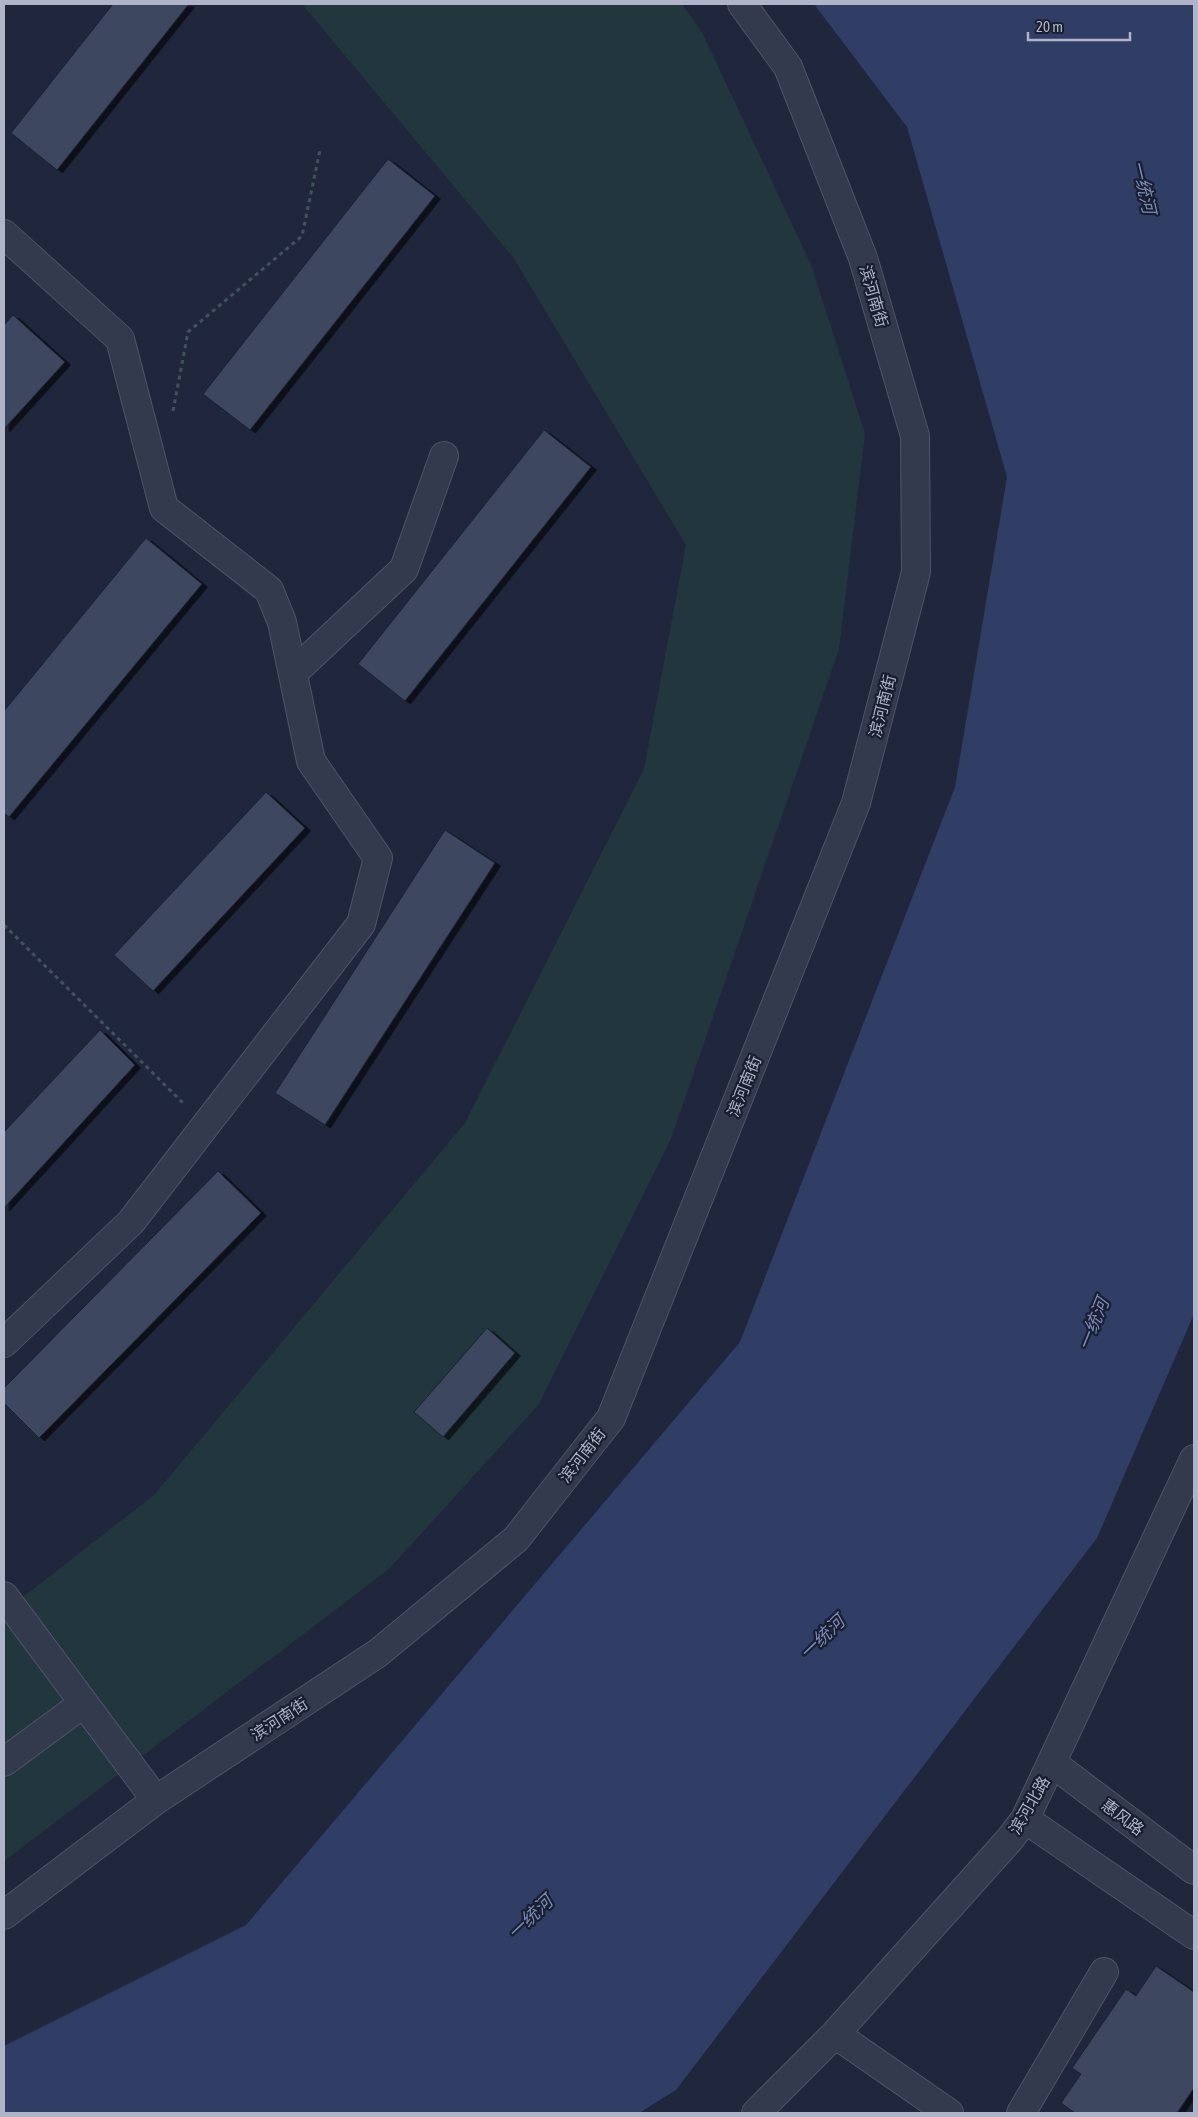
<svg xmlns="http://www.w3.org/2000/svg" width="1198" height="2117" font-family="'Asap Condensed','Noto Sans SC',sans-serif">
  <defs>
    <filter id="shadow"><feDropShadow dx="5.5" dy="3" stdDeviation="0" flood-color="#0009"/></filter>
  </defs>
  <rect width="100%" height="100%" fill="#20273d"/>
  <!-- green -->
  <path fill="#22363e" d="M302,4H682L703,34L812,267L865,434L839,649L671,1139L539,1404L389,1569L4,1861V1612L154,1495L465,1123L644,769L686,545L513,257Z"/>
  <!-- water -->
  <path fill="#303d64" d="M814,4H1194V1314L1097,1538L676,2090L639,2113H4V2046L246,1925L740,1342L955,787L1007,477L907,127Z"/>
  <!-- building -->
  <path fill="#3e465f" stroke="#1b2133" filter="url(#shadow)" d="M113,4H189L57,170L11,133Z
    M388,159L435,196L250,430L203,394Z
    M13,315L65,362L4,429V325Z
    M544,430L591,467L405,701L358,664Z
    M146,538L202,584L9,817L4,813V711Z
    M266,792L305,828L153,991L114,955Z
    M445,830L495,863L325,1125L275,1093Z
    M100,1030L135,1065L4,1208V1132Z
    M218,1171L261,1213L39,1438L4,1403V1388Z
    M487,1328L515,1353L443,1437L414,1412Z
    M1156,1966L1194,1992V2088L1177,2113H1075L1061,2103L1081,2074L1072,2068L1126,1989L1136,1996Z"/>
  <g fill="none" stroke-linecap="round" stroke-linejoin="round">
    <defs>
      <path id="minor" d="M4,234L120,339L164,508L269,590L282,622L311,761L378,858L361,924L131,1222L4,1343
        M293,673L404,569L444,456
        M4,1596L156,1800
        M4,1762L84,1703
        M1052,1763L1194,1870
        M1025,1819L1194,1935
        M4,1915L156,1800L378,1653L516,1539L611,1418L856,803L916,572L915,436L863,258L788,67L742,4
        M835,2034L949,2113
        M756,2113L835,2034L1010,1839L1025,1819L1194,1459
        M1021,2113L1104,1972"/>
    </defs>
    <!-- minor casing -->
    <use href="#minor" stroke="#4f5467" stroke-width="30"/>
    <!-- path -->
    <path stroke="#40535b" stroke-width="3" stroke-dasharray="4 4" stroke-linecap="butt" d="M173,411L188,332L302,236L320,150
      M4,925L184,1104"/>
    <!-- minor -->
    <use href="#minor" stroke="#343a4d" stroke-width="28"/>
  </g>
  <g text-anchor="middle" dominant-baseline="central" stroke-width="4.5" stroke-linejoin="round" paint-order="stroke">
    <!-- street labels -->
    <g font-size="16" fill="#afb4c9" stroke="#191f31">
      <text transform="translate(874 296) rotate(74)">滨河南街</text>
      <text transform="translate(882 706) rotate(-76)">滨河南街</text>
      <text transform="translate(744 1086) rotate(-68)">滨河南街</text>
      <text transform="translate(582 1455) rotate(-52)">滨河南街</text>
      <text transform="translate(279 1719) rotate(-33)">滨河南街</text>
      <text transform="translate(1029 1805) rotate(-60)">滨河北路</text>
      <text transform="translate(1123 1817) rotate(37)">惠风路</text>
    </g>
    <!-- water labels -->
    <g font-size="18" font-style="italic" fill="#7b8bb8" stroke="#191f31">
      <text transform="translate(1144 187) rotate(77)">一统河</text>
      <text transform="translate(1093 1324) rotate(-68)">一统河</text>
      <text transform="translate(822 1637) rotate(-44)">一统河</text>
      <text transform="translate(530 1917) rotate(-44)">一统河</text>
    </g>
  </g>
  <!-- border -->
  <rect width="1198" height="2117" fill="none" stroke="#afb4c9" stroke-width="10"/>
  <!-- scale -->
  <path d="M1028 32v8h102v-8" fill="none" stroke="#afb4c9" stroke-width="2.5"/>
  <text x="1036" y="32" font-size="15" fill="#afb4c9" stroke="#191f31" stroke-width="4" paint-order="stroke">20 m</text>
</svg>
